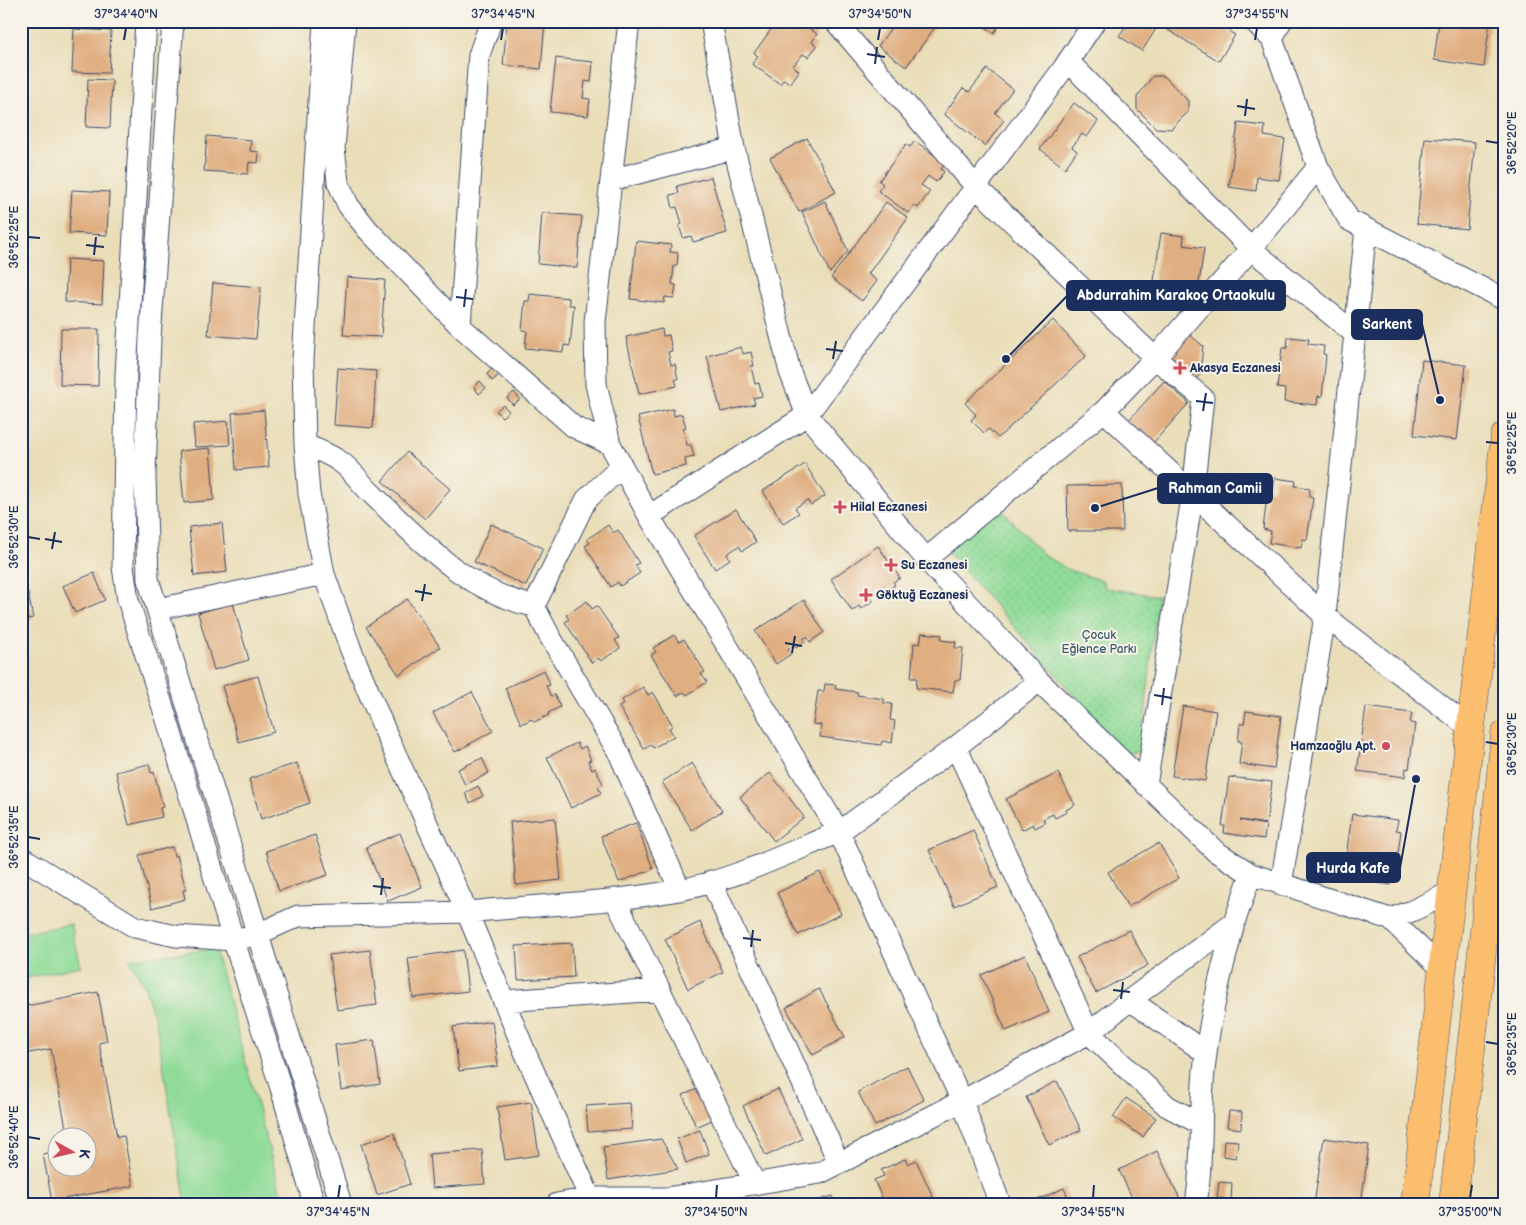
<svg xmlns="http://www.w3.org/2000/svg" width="1526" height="1225" font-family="'Balsamiq Sans',sans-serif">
  <defs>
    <pattern id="park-dots" width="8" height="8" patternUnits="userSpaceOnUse" patternTransform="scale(1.25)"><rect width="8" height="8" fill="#8fdb97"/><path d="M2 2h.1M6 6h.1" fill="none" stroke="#7bbc85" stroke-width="1.8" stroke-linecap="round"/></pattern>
  </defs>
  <rect width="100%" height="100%" fill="#f7f3e8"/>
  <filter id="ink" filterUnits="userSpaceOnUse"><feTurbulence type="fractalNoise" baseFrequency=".02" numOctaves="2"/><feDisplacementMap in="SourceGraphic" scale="10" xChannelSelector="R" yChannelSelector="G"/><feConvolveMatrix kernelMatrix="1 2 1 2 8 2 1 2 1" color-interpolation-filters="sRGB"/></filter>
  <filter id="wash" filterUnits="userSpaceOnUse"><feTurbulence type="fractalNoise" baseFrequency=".0096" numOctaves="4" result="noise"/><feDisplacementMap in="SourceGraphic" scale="20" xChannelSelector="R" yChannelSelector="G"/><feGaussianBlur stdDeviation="1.12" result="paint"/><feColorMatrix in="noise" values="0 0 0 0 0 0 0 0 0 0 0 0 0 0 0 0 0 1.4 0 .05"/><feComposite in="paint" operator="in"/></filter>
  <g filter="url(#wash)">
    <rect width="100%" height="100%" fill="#eadeb9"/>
    <!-- grass -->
    <path fill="#8fdb97" stroke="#55857a" d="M71,924L81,966L21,979V934Z
      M215,949L284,1204H186L156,1023L144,985L129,959Z"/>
    <!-- park -->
    <path fill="url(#park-dots)" stroke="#55857a" d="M999,507L1043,554L1069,570L1103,581L1105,588L1158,596L1141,751L1126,754L946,550Z"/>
    <g id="blocks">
      <!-- building -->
      <path fill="#e0af81" d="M217,21H243L242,26Z
        M507,21H545L541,69L503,65Z
        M777,21L783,23L785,21H799L817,34L812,42L817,46L808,57L803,54L793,66L799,71L790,84L784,79L780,84L752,64L758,56L754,53Z
        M896,21H935L938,23L906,67L878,46Z
        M976,21H1002L994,33Z
        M1129,21H1161L1142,51L1119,36Z
        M1173,21H1230L1228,24L1233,27L1230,32L1235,35L1219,61L1168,30Z
        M1439,21H1490L1484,67L1434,60Z
        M74,29L111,31L109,73L72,72Z
        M556,58L593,62L591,82L585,81L583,98L590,99L588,116L550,112Z
        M987,69L1013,89L995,113L1004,120L985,146L944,114L963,88L969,92Z
        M1153,76H1164L1188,101V112L1171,129L1156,128L1137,109V97Z
        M88,79L112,80L110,128L86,127Z
        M1074,103L1098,121L1087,137L1082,134L1072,147L1077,151L1065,168L1040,149Z
        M1238,123L1265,126L1264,136L1285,139L1279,180L1257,177L1256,191L1229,187Z
        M207,136L251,140L250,151L259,152L258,163L249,162L248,174L204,171Z
        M807,138L836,192L799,212L770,158Z
        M1425,138L1475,142L1467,229L1417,224Z
        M915,141L945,163L941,169L944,172L936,182L928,176L921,185L930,191L918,208L914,205L908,213L878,191L883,184L879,181L906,144L910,147Z
        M711,177L727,233L693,242L691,236L683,238L679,225L682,224L677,207L673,208L670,195L679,193L677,186Z
        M72,190L109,192L107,235L69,233Z
        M825,201L848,251L830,273L802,212Z
        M886,202L908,218L868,274L877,281L862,301L831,278Z
        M542,213L582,216L577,268L538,264Z
        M1161,233L1184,236L1183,245L1204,248L1198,290L1178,288L1176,298L1152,294Z
        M636,241L671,245L670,252L678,253L677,266H674L672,284L676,285L674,298L665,297L664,303L630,299Z
        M67,259L104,261L102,304L65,302Z
        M347,277L385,280L381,337L343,335Z
        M213,283L261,287L256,339L208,335Z
        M530,294L569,298V305H574L570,346L564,345L563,352L525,348L527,331L522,330L525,301H529Z
        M1053,320L1086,356L998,438L989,429L984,433L971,420L976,415L965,403Z
        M61,329H99L98,386L60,385Z
        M662,329L663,336L669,335L672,351L668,352L671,365L675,364L678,379H675L677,386L639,394L626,337Z
        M1188,333L1203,346L1200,374L1196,379L1169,355Z
        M1288,337L1309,339L1308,344L1324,346L1323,354L1326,355L1322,397L1318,396L1317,405L1284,402L1285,389L1277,388L1282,348H1287Z
        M741,347L743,354L751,352L754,366H751L755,384L759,383L762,396L753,398L755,404L721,412L707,356Z
        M1422,360L1466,365L1457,440L1414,435Z
        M338,368L376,371L373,428L334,425Z
        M493,368L499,375L492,381L487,374Z
        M480,381L486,388L479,394L474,387Z
        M1164,381L1189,403L1153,443L1128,421Z
        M514,392L520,399L513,405L507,398Z
        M503,405L509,411L502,417L496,411Z
        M673,409L674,416L682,414L686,427L683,428L687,445H691L694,457L685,459L686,466L652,474L638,417Z
        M264,410L269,467L236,470L232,413Z
        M228,421L230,445L195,447L193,424Z
        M210,448L214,500L184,503L179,451Z
        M407,452L450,489L425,519L382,481Z
        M805,464L825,496L811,505L807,500L795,508L799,513L783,523L763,491Z
        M1275,478L1296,481L1295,486L1310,488L1309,497L1313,498L1307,540L1302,539L1301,548L1269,543L1271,531L1263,529L1268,489L1273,490Z
        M1122,485L1123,531H1068L1067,486Z
        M736,509L756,542L742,551L739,546L727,554L730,559L715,569L694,536Z
        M222,523L227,572L194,576L189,527Z
        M491,524L543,548L526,586L474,562Z
        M608,525L613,533L618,530L639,563L635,565L640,573L620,586L618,582L611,587L585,546L590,543L587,539Z
        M878,546L900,578L893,582L895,585L884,592L881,587L874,593L872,590L867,593L873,601L861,609L859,606L852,611L831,579Z
        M94,573L105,600L75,613L63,586Z
        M28,593L33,618L21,620V594Z
        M407,599L440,647L399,675L366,627Z
        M804,600L824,632L810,642L807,637L803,639L805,642L796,648L794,645L788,649L791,654L776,664L755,631Z
        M587,601L592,609L597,606L619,638L615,640L620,648L601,661L598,658L592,663L565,622L569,619L566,615Z
        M233,603L249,660L214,670L198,613Z
        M922,633L942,635L941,640L956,642L955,648H963L960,680H955L953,692L916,688L917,678H911L914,643L920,644Z
        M674,635L679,642L684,639L705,672L701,674L707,682L687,695L684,692L677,696L651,655L656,652L653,648Z
        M544,670L550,685L546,686L551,696L555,695L560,707L548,713L549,715L534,722L532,719L521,724L505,688Z
        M258,676L274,732L239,742L222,686Z
        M825,684L836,685L835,689L858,692L857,695L884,699V703L892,704L890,720L895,721L892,743L882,741L881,745L820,737L821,725L813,724L818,691H824Z
        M643,687L648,695L653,692L673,726L669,728L674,736L653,748L651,745L644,749L619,707L624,704L622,700Z
        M472,692L493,731L455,752L433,713Z
        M1183,706L1216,711L1205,781L1172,776Z
        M1366,707L1412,713L1410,723L1415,724L1409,769L1406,768L1405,777L1357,771Z
        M1246,711L1281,716L1274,769L1239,764L1242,742L1238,741L1240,724H1244Z
        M577,743L580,749L585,746L591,760L588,761L592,770L595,768L603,784L598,787L601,793L571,808L547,757Z
        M482,758L489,773L465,785L458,769Z
        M297,763L310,803L261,819L249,779Z
        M692,763L722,811L692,830L662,782Z
        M149,764L151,773L154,772L163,807L160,808L162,817L129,825L116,772Z
        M770,773L804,817L774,841L740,797Z
        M1058,773L1075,805L1066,810L1067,812L1055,818L1053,814L1043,819L1045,823L1035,828L1033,824L1022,830L1006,799Z
        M1229,777L1272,782L1266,824L1240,820L1266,825L1264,839L1224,833L1225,826H1222Z
        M478,786L483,796L470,803L465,793Z
        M1352,814L1398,820L1396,830L1401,831L1395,876L1392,875L1391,885L1343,878Z
        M555,818L561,880L516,885L510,822Z
        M636,823L653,869L619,882L601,836Z
        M973,830L998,887L954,906L929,850Z
        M400,833L422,887L388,901L366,847Z
        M315,835L328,875L279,891L266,851Z
        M1159,843L1179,878L1128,907L1108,872Z
        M172,847L174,856L177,855L186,890H183L185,899L152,908L139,855Z
        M820,872L841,914L798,935L777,893Z
        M700,922L723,972L688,989L665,939Z
        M1129,930L1148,965L1096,993L1077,957Z
        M572,943L574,977L518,980L516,946Z
        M370,950L377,1005L337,1010L329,955Z
        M463,950L468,991L413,998L408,958Z
        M1025,955L1049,1012L1006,1031L981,975Z
        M819,989L845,1037L813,1055L786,1008Z
        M98,992L107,1041L99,1043L117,1137L124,1136L133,1186L52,1201L43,1154L58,1151V1168H88V1138H68L51,1049L24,1054L21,1037V1007Z
        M492,1021L498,1066L459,1071L453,1027Z
        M374,1040L380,1084L341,1090L335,1045Z
        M907,1066L924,1100L875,1126L858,1092Z
        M1057,1081L1081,1130L1049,1145L1026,1097Z
        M700,1088L712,1120L696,1127L683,1095Z
        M778,1089L802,1139L766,1156L743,1106Z
        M1126,1098L1156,1118L1143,1137L1113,1117Z
        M531,1102L539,1155L505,1160L497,1107Z
        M630,1103L632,1129L588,1132L586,1106Z
        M1229,1111L1242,1112L1241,1129L1227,1127Z
        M700,1130L709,1154L686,1163L677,1139Z
        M394,1133L410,1184L377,1195L361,1144Z
        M1324,1138L1369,1145L1361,1204H1314Z
        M661,1139L678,1169L608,1180L603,1147Z
        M1224,1140L1238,1141L1236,1158L1223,1156Z
        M482,1150L485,1184L432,1188L429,1154Z
        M1157,1151L1181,1201L1175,1204H1135L1119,1170Z
        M905,1159L908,1164L916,1160L933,1197L918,1204H885L874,1180L884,1176L881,1170Z
        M1219,1182L1232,1183L1231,1200L1217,1198Z
        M1064,1188L1071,1204H1029Z
        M833,1196L835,1204H808V1203Z"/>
    </g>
  </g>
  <g filter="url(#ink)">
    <use href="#blocks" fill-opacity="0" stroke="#3a496c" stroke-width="1"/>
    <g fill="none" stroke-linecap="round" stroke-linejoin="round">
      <defs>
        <path id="minor" d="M146,21L126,375L123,567L128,600L167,720L230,929L281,1088L314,1204
          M173,21L150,338L145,475L148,579L341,1204
          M345,21L334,148L338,182L348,205L368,230L460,326L574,427L610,444
          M835,21L976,187L1155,358L1203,398L1193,492L1146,785
          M1095,21L1063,69L807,415L926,559L1039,681L1215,851L1251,874L1390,919L1442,969
          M1254,21L1272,39
          M1281,21L1272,39L1318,167L1349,220L1505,300
          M1068,61L1251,249L1354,333
          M611,180L734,148
          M460,326L479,55L491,21
          M1104,411L1325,616L1470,728
          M305,445C316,449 329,454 339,461C352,469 361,484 372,494C420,540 466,592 534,606
          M622,466L586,500L534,606L549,635L619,753L680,890
          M649,516L807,415L790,372L734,148L711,21
          M926,559L1104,411L1155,358L1251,249L1318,167
          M158,609L324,574
          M956,747L1089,1033L1167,1106L1201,1124
          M21,857L135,927L176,936L234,940L258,934L298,916L467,912L386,733L351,650L324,574L309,494L305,445L303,360L324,21
          M711,881L839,1163
          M1281,885L1325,616L1366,229
          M615,899L755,1184
          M1390,919L1412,911L1451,892
          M1130,1000L1206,1053
          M504,1001L660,990
          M590,1198L525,1052L467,912C537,905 609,903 679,890C731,881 790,852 839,832L649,516L610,444L596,384L595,322L629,21
          M557,1204L590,1198H666L820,1173L962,1101L1089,1033L1130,1000L1234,923L1251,874
          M1000,1204L962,1101L839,832L956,747L1039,681
          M1196,1204C1204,1157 1199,1109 1205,1062C1210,1015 1222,969 1234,923"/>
        <path id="major" d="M1415,1204L1505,436
          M1453,1204L1479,980L1505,735"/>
      </defs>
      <!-- minor casing -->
      <use href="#minor" stroke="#3a496c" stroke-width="23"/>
      <!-- major casing -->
      <use href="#major" stroke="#3a496c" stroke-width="29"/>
      <!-- minor -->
      <use href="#minor" stroke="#fff" stroke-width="21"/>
      <!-- major -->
      <use href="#major" stroke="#fbbe6e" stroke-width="28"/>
    </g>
  </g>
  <!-- ticks -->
  <path fill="none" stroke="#1b2f5e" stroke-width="2" d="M124,40L126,28M501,40L503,28M878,40L880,28M1255,40L1257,28M867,54L885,57M875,64L877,47M1237,106L1255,109M1245,116L1247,99M1486,141L1498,143M28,237L40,238M86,245L104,247M94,255L96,237M456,297L473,299M464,307L466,289M826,349L843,351M833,359L836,341M1196,401L1213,403M1203,411L1206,393M1486,442L1498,443M28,537L40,539M45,539L62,542M52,549L55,532M415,591L432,594M422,601L425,584M785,643L802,646M792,653L795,636M1154,695L1172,698M1162,705L1164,688M1486,742L1498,744M28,837L40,839M373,886L391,888M381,895L383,878M743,938L761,940M751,947L753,930M1113,990L1130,992M1121,999L1123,982M1486,1042L1498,1044M28,1137L40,1139M338,1198L340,1185M716,1198L717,1185M1093,1198L1094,1185M1470,1198L1472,1185"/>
  <!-- markers -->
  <g fill="#d1495b" stroke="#f7f3e8" stroke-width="2">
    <path d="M1177.5 360.5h5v5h5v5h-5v5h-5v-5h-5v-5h5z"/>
    <path d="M837.5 499.5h5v5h5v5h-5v5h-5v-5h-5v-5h5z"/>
    <path d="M888.5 557.5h5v5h5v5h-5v5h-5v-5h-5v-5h5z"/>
    <path d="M863.5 587.5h5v5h5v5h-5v5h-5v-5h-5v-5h5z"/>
    <circle cx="1386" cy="746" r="5"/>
  </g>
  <g text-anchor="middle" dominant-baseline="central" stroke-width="4" stroke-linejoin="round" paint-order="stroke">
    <!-- poi labels -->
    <g font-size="12" font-weight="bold" fill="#1b2f5e" stroke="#f7f3e8" text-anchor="start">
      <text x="1190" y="368">Akasya Eczanesi</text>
      <text x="850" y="507">Hilal Eczanesi</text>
      <text x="901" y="565">Su Eczanesi</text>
      <text x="876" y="595">Göktuğ Eczanesi</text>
      <text x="1376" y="746" text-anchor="end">Hamzaoğlu Apt.</text>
    </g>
    <!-- park labels -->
    <g font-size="12" fill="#385a6c" stroke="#f7f3e8">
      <text x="1099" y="635">Çocuk<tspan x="1099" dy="14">Eğlence Parkı</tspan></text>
    </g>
  </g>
  <!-- callouts -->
  <path fill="none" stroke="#1b2f5e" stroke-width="2" d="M1006 359L1067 296M1440 400L1422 324M1095 508L1158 488M1416 779L1400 868"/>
  <g fill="#1b2f5e" stroke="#f7f3e8" stroke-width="2">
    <circle cx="1006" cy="359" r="5"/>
    <circle cx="1440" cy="400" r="5"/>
    <circle cx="1095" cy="508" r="5"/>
    <circle cx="1416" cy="779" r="5"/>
  </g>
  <g fill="#1b2f5e" stroke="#1b2f5e" stroke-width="2">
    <rect x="1067" y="281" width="218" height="29" rx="5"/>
    <rect x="1352" y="310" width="70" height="29" rx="5"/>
    <rect x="1158" y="474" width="114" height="29" rx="5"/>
    <rect x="1307" y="853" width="93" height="29" rx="5"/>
  </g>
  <g font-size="14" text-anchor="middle" font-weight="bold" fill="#fff">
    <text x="1176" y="300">Abdurrahim Karakoç Ortaokulu</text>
    <text x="1387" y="329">Sarkent</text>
    <text x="1215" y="493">Rahman Camii</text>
    <text x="1353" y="873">Hurda Kafe</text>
  </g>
  <!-- margin -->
  <rect width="1526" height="1225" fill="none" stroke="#f7f3e8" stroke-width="55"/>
  <!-- north arrow -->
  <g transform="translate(72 1152) rotate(98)"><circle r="24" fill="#f7f3e8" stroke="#9fa5b1"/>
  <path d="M0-4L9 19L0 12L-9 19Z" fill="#d1495b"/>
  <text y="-8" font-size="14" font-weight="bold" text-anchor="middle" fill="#1b2f5e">K</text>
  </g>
  <rect x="28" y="28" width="1470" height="1170" fill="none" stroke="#1b2f5e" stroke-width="2"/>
  <g font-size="12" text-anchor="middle" fill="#1b2f5e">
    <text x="126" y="18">37°34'40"N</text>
    <text x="503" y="18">37°34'45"N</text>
    <text x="880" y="18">37°34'50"N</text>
    <text x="1257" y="18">37°34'55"N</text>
    <text transform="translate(1512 143) rotate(-90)" y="4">36°52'20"E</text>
    <text transform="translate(14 237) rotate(-90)" y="4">36°52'25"E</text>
    <text transform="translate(1512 443) rotate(-90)" y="4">36°52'25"E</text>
    <text transform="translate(14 537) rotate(-90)" y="4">36°52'30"E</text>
    <text transform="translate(1512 744) rotate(-90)" y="4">36°52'30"E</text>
    <text transform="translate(14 837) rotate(-90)" y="4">36°52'35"E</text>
    <text transform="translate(1512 1044) rotate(-90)" y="4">36°52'35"E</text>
    <text transform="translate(14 1137) rotate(-90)" y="4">36°52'40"E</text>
    <text x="338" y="1216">37°34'45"N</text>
    <text x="716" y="1216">37°34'50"N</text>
    <text x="1093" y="1216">37°34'55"N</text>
    <text x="1470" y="1216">37°35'00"N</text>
  </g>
</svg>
